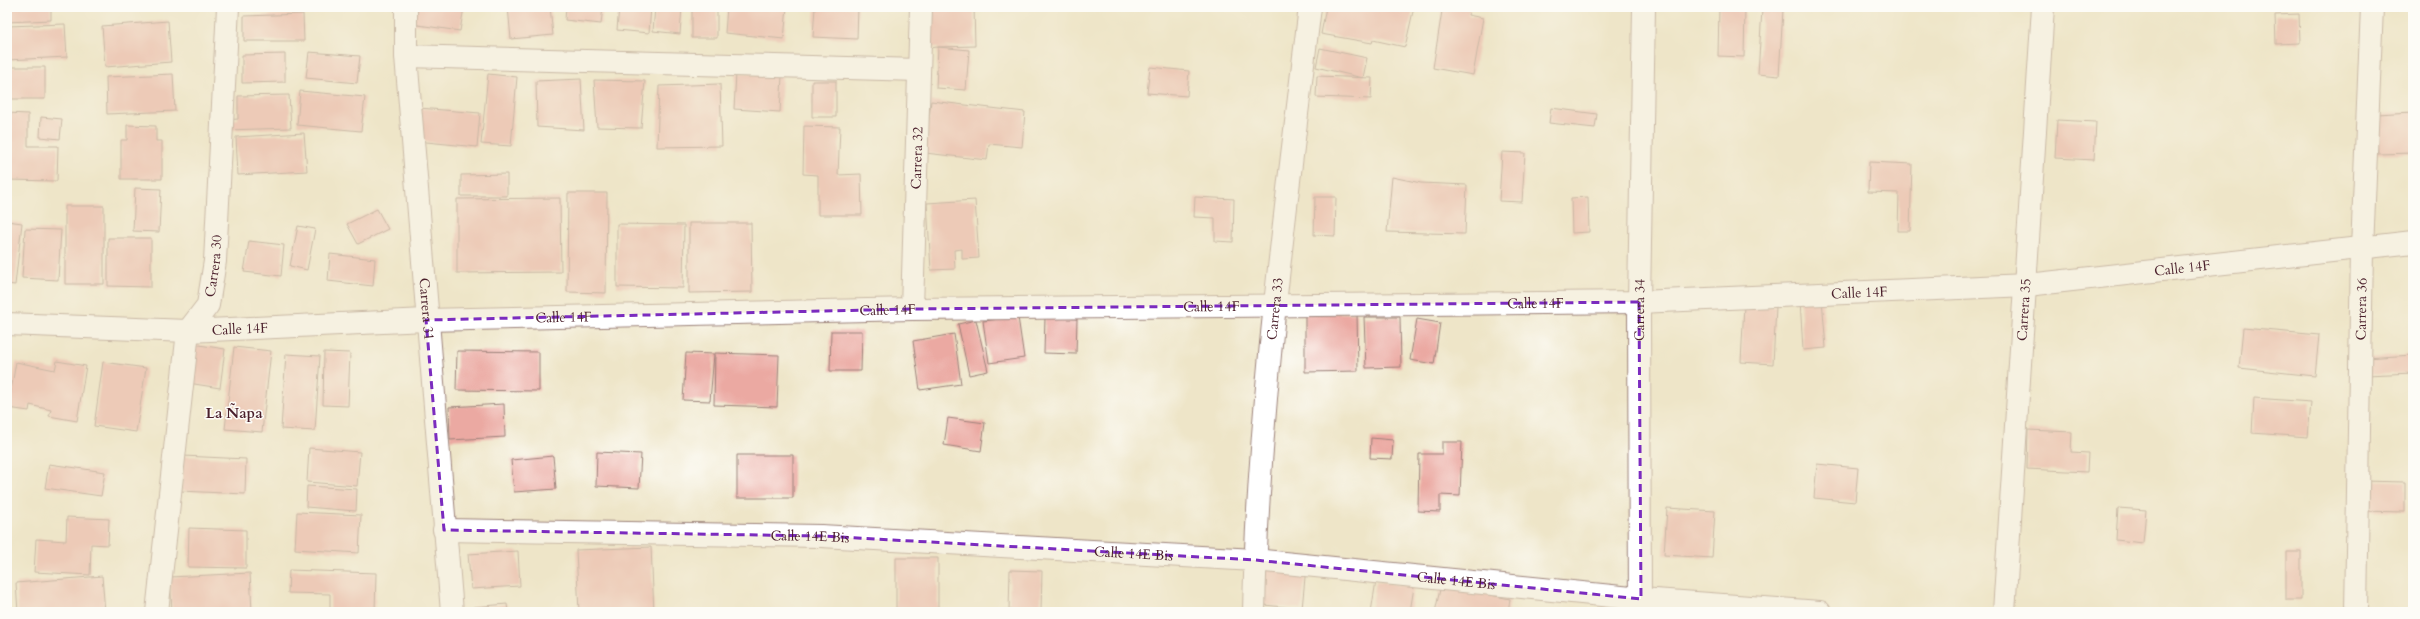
<svg xmlns="http://www.w3.org/2000/svg" width="2420" height="619" font-family="Cardo,serif">
  <rect width="100%" height="100%" fill="#fdfcf7"/>
  <filter id="ink" filterUnits="userSpaceOnUse"><feTurbulence type="fractalNoise" baseFrequency=".025" numOctaves="2"/><feDisplacementMap in="SourceGraphic" scale="8" xChannelSelector="R" yChannelSelector="G"/><feConvolveMatrix kernelMatrix="1 2 1 2 8 2 1 2 1" color-interpolation-filters="sRGB"/></filter>
  <filter id="wash" filterUnits="userSpaceOnUse"><feTurbulence type="fractalNoise" baseFrequency=".012" numOctaves="4" result="noise"/><feDisplacementMap in="SourceGraphic" scale="16" xChannelSelector="R" yChannelSelector="G"/><feGaussianBlur stdDeviation="0.9" result="paint"/><feColorMatrix in="noise" values="0 0 0 0 0 0 0 0 0 0 0 0 0 0 0 0 0 1.4 0 .05"/><feComposite in="paint" operator="in"/></filter>
  <g filter="url(#wash)">
    <rect width="100%" height="100%" fill="#eee5c8"/>
    <g id="blocks">
      <!-- building -->
      <path fill="#eba9a2" d="M7,7H51V20L7,22Z
        M414,7H464L460,31L411,24Z
        M508,7H550L553,35L511,39Z
        M566,7H603L601,24L565,20Z
        M619,7H651L649,33L617,30Z
        M655,7H682L680,34L653,31Z
        M692,7H717V38H692Z
        M727,7H787L784,39L725,33Z
        M815,7H858L857,39L813,37Z
        M926,7H974L975,46L938,47L969,50L966,90L936,88L938,47L928,48Z
        M1326,7H1414L1405,47L1373,40L1372,43L1321,34Z
        M1427,7H1470L1468,15L1483,18L1473,75L1433,68L1442,11Z
        M1719,7H1745L1744,57L1718,56Z
        M1762,9L1783,10L1779,76L1758,74Z
        M303,14L304,41H244V16Z
        M2299,14L2300,43L2276,44L2275,15Z
        M168,21L171,62L105,67L102,26Z
        M65,24L67,57L7,60V26Z
        M1320,48L1367,58L1363,78L1316,67Z
        M309,52L360,56L357,83L306,78Z
        M285,54V82L242,83V55Z
        M7,67H45V99H7Z
        M1150,67L1189,71L1187,96L1147,93Z
        M736,73L782,76L780,112L734,109Z
        M173,74L175,111L107,114L106,77Z
        M488,74L517,77L511,146L481,144Z
        M1317,76L1372,78L1371,99L1316,97Z
        M581,79L584,130L537,127L536,81Z
        M594,80L645,81L641,128L597,127Z
        M812,81H836V117H812Z
        M720,84L722,146L657,147L659,86Z
        M300,91L365,97L361,131L297,125Z
        M289,95L291,128L226,130V120L238,119V96Z
        M931,101L1025,112L1022,147L989,144L987,160L925,153Z
        M419,108L480,113L477,147L416,141Z
        M1551,108L1597,114L1595,128L1549,123Z
        M2413,112V153L2378,154L2376,114Z
        M7,113L28,114V146H58L57,181L7,180Z
        M41,117L62,119L60,139L40,137Z
        M2057,120L2096,122L2094,160L2055,158Z
        M127,125L156,126V141H162V179H121V140H127Z
        M804,126L840,127L838,175L861,174L862,215H818V175L803,174Z
        M304,133L307,171L238,175L236,137Z
        M1502,152L1525,153L1522,202L1499,201Z
        M1869,162L1912,164L1910,231H1898L1899,193L1868,192Z
        M507,174V196H461V175Z
        M1392,177L1421,183L1467,185L1465,234L1387,232Z
        M135,188L161,189L159,232L133,231Z
        M568,193H607L606,293L567,292Z
        M1195,197L1234,199L1233,242L1215,241V218L1194,217Z
        M1315,197H1336L1335,236L1314,235Z
        M1588,197L1589,232L1572,233L1571,198Z
        M560,198L561,272L457,273V199Z
        M975,200L979,258L962,259V249L954,250L955,269L931,270L927,203Z
        M65,206H104V284H65Z
        M377,209L388,229L358,244L347,224Z
        M7,221L22,223L15,285L7,284Z
        M689,223H751L752,292L689,293Z
        M617,224L684,225L683,288L617,287Z
        M298,226L315,229L307,270L290,266Z
        M25,229L61,230L58,280L22,278Z
        M108,238H151V287L108,286Z
        M249,241L284,245L281,276L244,272Z
        M330,254L375,259L373,286L328,281Z
        M1822,299L1826,348L1803,350L1800,300Z
        M1744,305L1776,307L1773,364L1741,362Z
        M1305,313H1357L1358,371L1305,372Z
        M1018,317L1024,358L989,363L983,321Z
        M1045,317L1077,319L1076,354L1044,353Z
        M1364,317H1400L1401,367L1366,368Z
        M1417,319L1440,323L1434,364L1410,360Z
        M976,320L988,371L969,375L958,324Z
        M2243,328L2319,335L2315,376L2239,368Z
        M831,331H862L861,371H830Z
        M954,334L961,384L920,390L913,341Z
        M193,344L225,349L220,388L188,383Z
        M234,347L271,351L262,432L225,429Z
        M457,351L539,352V391L456,390Z
        M324,352L350,353L348,406L323,405Z
        M686,353L714,354L710,401L683,400Z
        M715,353L779,355L777,407L714,405Z
        M286,354L320,356L315,431L281,429Z
        M2413,355V373L2366,375L2365,358Z
        M57,361L86,366L77,421L49,416L51,410L30,405L29,411L8,408L16,362L55,370Z
        M103,362L146,368L136,432L94,426Z
        M2254,398L2311,402L2308,437L2252,433Z
        M504,404L505,437L450,440L449,407Z
        M948,418L985,423L981,451L944,445Z
        M2028,430L2072,432L2071,452L2088,453L2087,472L2027,469Z
        M1371,438L1393,440L1392,459L1370,458Z
        M1442,442H1462L1460,496L1440,495V512L1418,511L1419,454H1442Z
        M309,448L360,452L357,486L307,482Z
        M597,452L641,454L639,488L596,486Z
        M737,455H793V498H737Z
        M183,456L246,459L245,494L181,491Z
        M553,456L556,489L514,492L511,460Z
        M49,464L105,472L101,496L45,488Z
        M1817,464L1858,468L1855,502L1814,498Z
        M2362,481L2405,482V512L2362,511Z
        M307,486L357,489L356,511L306,507Z
        M1667,508L1715,511L1712,558L1664,555Z
        M2118,508L2146,510L2143,543L2116,540Z
        M297,512L361,515L359,553L295,549Z
        M67,517L109,519L108,545L91,544L90,575L34,572L36,539L66,541Z
        M189,528L246,530V568L188,567Z
        M651,547L654,612H579L576,550Z
        M518,551L520,586L471,589L468,554Z
        M2286,552H2301V600H2286Z
        M896,558H938V612H896Z
        M1260,563L1306,567L1302,609L1255,604Z
        M289,570L376,573L375,612H330V594L288,593Z
        M1010,570L1042,571L1041,611L1009,610Z
        M250,573L252,612H172L170,577Z
        M102,576L105,612H18L16,583Z
        M1376,581L1414,587L1410,612H1371Z
        M1441,585L1510,599L1508,612H1435Z
        M507,604L508,612H473V607Z"/>
    </g>
  </g>
  <g filter="url(#ink)">
    <use href="#blocks" fill-opacity="0" stroke="#9c827a" stroke-width="1"/>
    <g fill="none" stroke-linecap="round" stroke-linejoin="round">
      <defs>
        <g id="minor">
          <path id="s1" d="M406,7V56L452,612"/>
          <path d="M406,56L919,70"/>
          <path id="s2" d="M912,309L921,7"/>
          <path id="s3" d="M7,324L188,331L426,320L912,309L1639,302L2027,285L2413,242"/>
          <path id="s4" d="M444,530L821,536L1255,560L1641,599L1820,612"/>
          <path id="s5" d="M157,612L188,331L208,305L215,261L228,7"/>
          <path id="s6" d="M1254,612C1258,411 1286,207 1310,7"/>
          <path id="s7" d="M1640,612L1639,302L1644,7"/>
          <path id="s8" d="M2004,612L2043,7"/>
          <path id="s9" d="M2356,612L2362,249L2372,7"/>
        </g>
      </defs>
      <!-- minor casing -->
      <use href="#minor" stroke="#9c827a" stroke-width="24"/>
      <!-- minor -->
      <use href="#minor" stroke="#fff" stroke-width="22"/>
    </g>
  </g>
  <!-- marked area -->
  <path d="M0 0H2420V619H0ZM1639,302L1641,599L1255,560L821,536L444,530L426,320L912,309Z" fill="#eee5c8" fill-opacity=".55" fill-rule="evenodd"/>
  <path fill="none" stroke="#7b2cbf" stroke-width="3" stroke-dasharray="8 5" stroke-linejoin="round" d="M1639,302L1641,599L1255,560L821,536L444,530L426,320L912,309Z"/>
  <g text-anchor="middle" dominant-baseline="central" stroke-width="3" stroke-linejoin="round" paint-order="stroke">
    <!-- street labels -->
    <g font-size="14" fill="#4a1f2b" stroke="#fdfcf7">
      <text stroke="none"><textPath href="#s2" startOffset="151">Carrera 32</textPath></text>
      <text stroke="none"><textPath href="#s5" startOffset="355">Carrera 30</textPath></text>
      <text stroke="none"><textPath href="#s3" startOffset="2177">Calle 14F</textPath></text>
      <text stroke="none"><textPath href="#s3" startOffset="1853">Calle 14F</textPath></text>
      <text stroke="none"><textPath href="#s3" startOffset="1529">Calle 14F</textPath></text>
      <text stroke="none"><textPath href="#s3" startOffset="1205">Calle 14F</textPath></text>
      <text stroke="none"><textPath href="#s3" startOffset="881">Calle 14F</textPath></text>
      <text stroke="none"><textPath href="#s6" startOffset="304">Carrera 33</textPath></text>
      <text stroke="none"><textPath href="#s9" startOffset="303">Carrera 36</textPath></text>
      <text stroke="none"><textPath href="#s1" startOffset="303">Carrera 31</textPath></text>
      <text stroke="none"><textPath href="#s7" startOffset="302">Carrera 34</textPath></text>
      <text stroke="none"><textPath href="#s8" startOffset="303">Carrera 35</textPath></text>
      <text stroke="none"><textPath href="#s3" startOffset="557">Calle 14F</textPath></text>
      <text stroke="none"><textPath href="#s3" startOffset="233">Calle 14F</textPath></text>
      <text stroke="none"><textPath href="#s4" startOffset="366">Calle 14E Bis</textPath></text>
      <text stroke="none"><textPath href="#s4" startOffset="690">Calle 14E Bis</textPath></text>
      <text stroke="none"><textPath href="#s4" startOffset="1014">Calle 14E Bis</textPath></text>
    </g>
    <!-- neighbourhood labels -->
    <g font-size="15" font-weight="bold" fill="#4a1f2b" stroke="#fdfcf7">
      <text x="234" y="413">La Ñapa</text>
    </g>
  </g>
  <!-- margin -->
  <rect width="2420" height="619" fill="none" stroke="#fdfcf7" stroke-width="24"/>
</svg>
